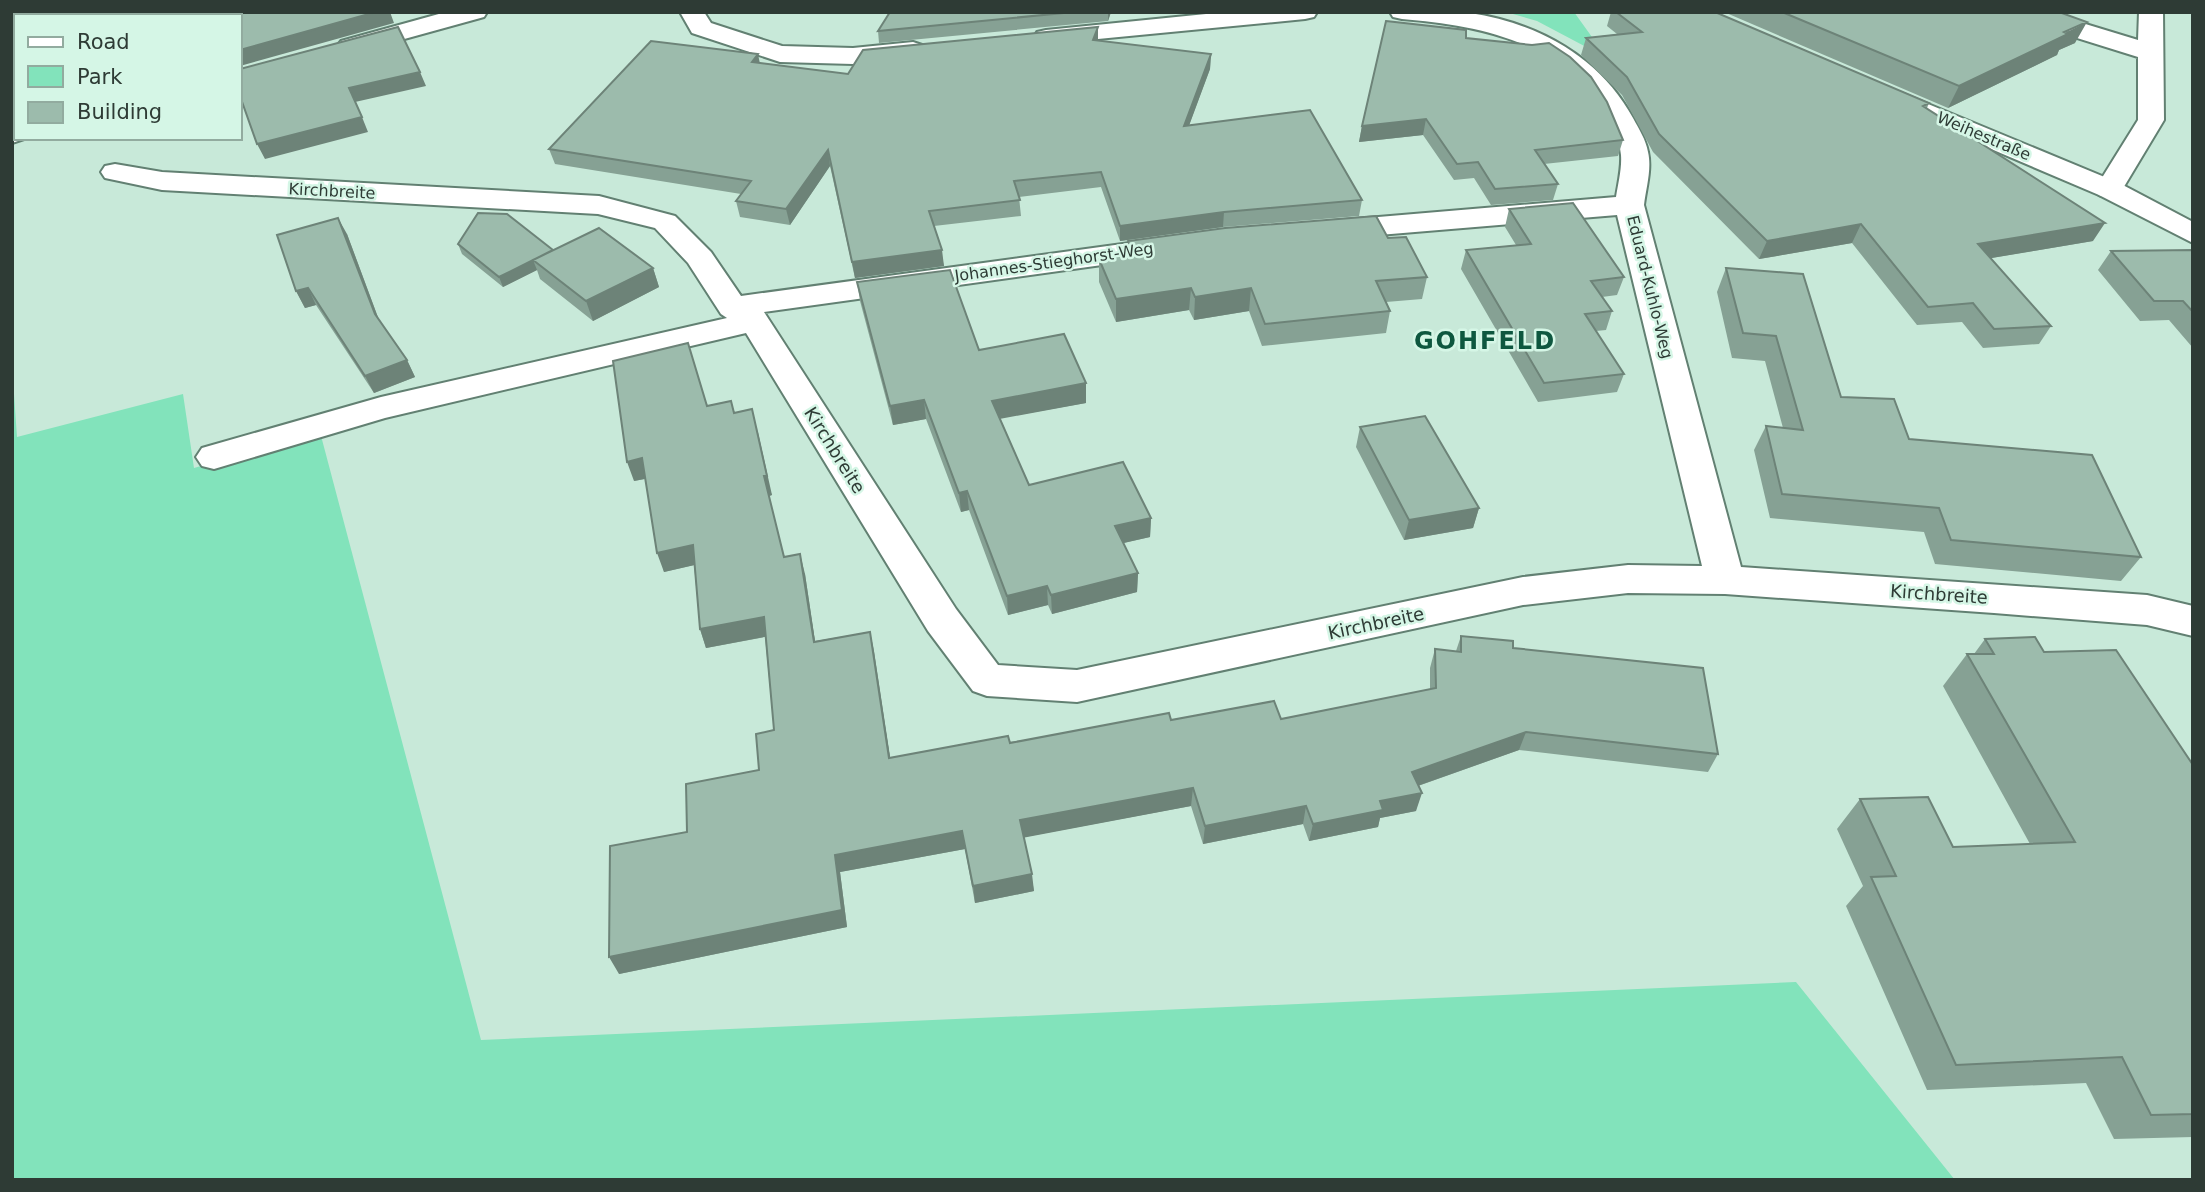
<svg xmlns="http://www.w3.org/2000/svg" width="2205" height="1192" font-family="'DejaVu Sans',sans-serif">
  <rect width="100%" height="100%" fill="#c8e9d9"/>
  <!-- green -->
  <path fill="#82e3bb" d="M1506,12H1574L1607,58L1537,21Z
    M12,365L17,437L183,394L194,468L320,432L481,1040L1796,982L1955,1180H12Z"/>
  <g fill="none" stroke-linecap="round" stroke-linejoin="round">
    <defs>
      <path id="minor" d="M446,12H487L484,17L350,54L341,51L337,46L341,41Z
        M680,12H704L711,23L782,46L853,48L913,42L922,45L926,50L922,55L913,58L853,64L780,62L692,33Z
        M1226,12H1317L1314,17L1305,19L1046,44L1037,42L1034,37L1037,32L1046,30Z
        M1390,12C1416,12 1444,9 1470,13C1538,23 1600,57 1633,118C1639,129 1646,140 1648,152C1652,169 1646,188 1644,205L1741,567L2147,595L2193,606V636L2147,625L1994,613L1725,594L1628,593L1523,605L1077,702L987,696L973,691L928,631L746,333L385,418L214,469L202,466L196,457L202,448L381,397L727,318L721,314L688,263L655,228L598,214L162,190L105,178L101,172L105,166L115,164L162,172L599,196L675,216L711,252L741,296L1181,236L1192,239L1196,245L1192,251L1181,254L764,312L956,609L998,665L1077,670L1523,577L1628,565L1702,566L1617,215L1331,239L1321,236L1316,230L1321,224L1331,221L1616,197C1618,184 1622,169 1621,155C1620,141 1611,128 1605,116C1566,42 1478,25 1402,19L1393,17Z
        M2007,12H2046L2138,40L2139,12H2163L2164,120L2119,195L2109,198L2099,195L2095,189L2138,120V57L2010,17Z
        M16,126V138H27L12,143V127Z"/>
      <path id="secondary" d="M1899,92L2119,183L2193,222V243L2099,195L1890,106L1886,100L1890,94Z"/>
    </defs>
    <!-- minor casing -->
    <use href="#minor" stroke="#628072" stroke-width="4"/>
    <!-- secondary casing -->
    <use href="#secondary" stroke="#628072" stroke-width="4"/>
    <!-- minor -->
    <use href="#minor" fill="#fff" fill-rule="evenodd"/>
    <!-- secondary -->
    <use href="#secondary" fill="#fff" fill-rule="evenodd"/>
  </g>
  <!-- wall -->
  <path fill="#86a194" d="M890,12H1111L1108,21L879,43L878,31Z
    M1611,12H1715L1929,103L1927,108L2093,241L1991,258L2051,326L2039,344L1983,348L1962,322L1917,325L1852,243L1759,259L1653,152L1622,95L1581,55L1586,38L1617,34L1607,26Z
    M1724,12H2059L2075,43L2059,50L2057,55L1948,108Z
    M1098,27V41L1211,54L1210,69L1189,125L1362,200L1359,216L1223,227L1120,241L1101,187L1019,197L1021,216L934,226L944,266L855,278L830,166L790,225L740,217L736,201L741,194L555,164L549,149L760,63L848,74Z
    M1466,38L1623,140L1618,156L1544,164L1558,184L1553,200L1491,205L1474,178L1454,180L1423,135L1359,142L1362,126Z
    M1509,209L1624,277L1617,295L1602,297L1612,311L1606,330L1596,331L1624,374L1617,392L1538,402L1461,269L1466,250L1516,245L1505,227Z
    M347,234L379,320L407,360L415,377L374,393L316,305L305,308L296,291Z
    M1388,238L1427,277L1422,299L1386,302L1390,311L1386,333L1262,346L1249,311L1194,320L1189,310L1116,322L1099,282V259L1128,255V241Z
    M458,244L553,250L653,268L659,287L593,321L540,279L537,270L503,287L462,254Z
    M2193,250V348L2169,320L2140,321L2098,270L2111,251Z
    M1726,268L1841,397L1909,439L2141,557L2121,581L1935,564L1924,532L1770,518L1754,450L1766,426L1783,428L1765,361L1732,358L1717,292Z
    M857,282L979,350L1086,383V403L1000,418L1029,485L1151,518L1150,537L1123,543L1138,573L1137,592L1052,614L1048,605L1008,615L969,510L961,512L926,419L893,425L860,301Z
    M707,406L734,413L772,495L769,496L784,557L805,574L815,641L870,632L890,758L1171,720L1281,719L1430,690V668L1435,649L1456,651L1461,636L1513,648L1718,754L1708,772L1519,750L1418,786L1416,811L1380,818L1378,827L1309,841L1303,824L1203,844L1191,806L1024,837L1034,891L975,903L965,849L840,872L847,927L619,974L687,832L759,770L774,730L765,637L706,648L700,629L694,565L664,572L645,479L634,481Z
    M1360,427L1479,508L1473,528L1404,540L1356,447Z
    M1985,639L2044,652L2193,765V1137L2114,1139L2086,1083L1927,1090L1846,906L1863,886L1837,829L1860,799L1953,847L2030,844L1943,686L1967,654H1974Z"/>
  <!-- shaded-wall -->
  <path fill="#6d8378" d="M110,12H127L125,16H108Z
    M376,12H390L394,23L240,66V50Z
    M1108,12H1111L1108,21Z
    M2087,22L2075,43L2059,50L2057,55L1948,108L1959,86Z
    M1098,27V42L1093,40Z
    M758,54L761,69L752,62Z
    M1211,54L1210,69L1183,142L1184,126Z
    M420,72L426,86L355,102L349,88Z
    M14,75H16V110L12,111V92Z
    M362,117L368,132L265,159L257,144Z
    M1426,119L1423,135L1359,142L1362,126Z
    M828,150L830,166L790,225L786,209Z
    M1224,212L1223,227L1120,241V226Z
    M338,218L347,234L383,331L375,314Z
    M2105,223L2093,241L1968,262L1978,244Z
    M1861,224L1852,243L1759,259L1767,241Z
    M942,250L944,266L855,278L852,262Z
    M533,260L537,270L503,287L499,277Z
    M653,268L659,287L593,321L586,301Z
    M308,288L316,305L305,308L296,291Z
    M1191,288L1189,310L1116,322V299Z
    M1251,288L1249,311L1194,320L1195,297Z
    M407,360L415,377L374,393L365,376Z
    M1086,383V403L994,420L992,401Z
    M924,400L926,419L893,425L890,406Z
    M757,428L772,495L769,496L764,476Z
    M642,458L649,478L634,481L627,462Z
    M967,491L969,510L961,512L959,493Z
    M1479,508L1473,528L1404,540L1409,520Z
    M1151,518L1150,537L1115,545V526Z
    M693,545L699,564L664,572L657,553Z
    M800,554L805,574L818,661L814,642Z
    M1138,573L1137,592L1052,614L1051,595Z
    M1047,586L1048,605L1008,615L1007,596Z
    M764,617L769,636L706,648L700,629Z
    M870,632L874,651L893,776L889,758Z
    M1526,732L1519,750L1406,790L1412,772Z
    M1193,788L1191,806L1022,838L1020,820Z
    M1422,793L1416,811L1380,818L1378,827L1309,841L1313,824L1380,801Z
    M1306,806L1303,824L1203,844L1205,826Z
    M962,831L965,849L840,872L847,927L619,974L609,957L835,855Z
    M1032,874L1034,891L975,903L973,886Z"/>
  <!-- building -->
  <path fill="#9cbbac" stroke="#6d8378" stroke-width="2" d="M12,12H110L108,16H16V75H14L15,91L12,92Z
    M211,12H376L240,50V16H211L210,13Z
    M890,12H1074L878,31Z
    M1616,12H1715L1929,103L1923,106L2105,223L1978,244L2051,326L1994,329L1973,303L1928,307L1861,224L1767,241L1659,134L1627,77L1586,38L1642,32Z
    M1782,12H2059L2087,22L2064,32L2068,34L1959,86Z
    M1386,21L1466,30V38L1532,45L1549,43L1570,57L1591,77L1607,102L1623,140L1535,150L1558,184L1495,189L1478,162L1457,164L1426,119L1362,126Z
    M398,27L420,72L349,88L362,117L257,144L240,96V69Z
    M1098,27L1093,40L1211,54L1184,126L1310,110L1362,200L1224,212L1120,226L1101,172L1014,181L1020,200L929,211L942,250L852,262L828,150L786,209L736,201L751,181L549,149L651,41L758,54L752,62L848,74L863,50Z
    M1573,203L1624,277L1591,281L1612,311L1585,314L1624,374L1544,383L1466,250L1531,244L1509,209Z
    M478,213L507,214L553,250L499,277L458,244Z
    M1376,216L1388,238L1406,237L1427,277L1376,281L1390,311L1265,324L1251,288L1195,297L1191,288L1116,299L1099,259L1133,254L1128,241L1225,228Z
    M338,218L375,314L407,360L365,376L308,288L296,291L277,235Z
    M599,228L653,268L586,301L533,260Z
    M2193,250V312L2183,301H2154L2111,251Z
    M1726,268L1803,274L1841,397L1894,399L1909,439L2092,455L2141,557L1951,540L1939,508L1782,494L1766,426L1803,430L1776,336L1743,333Z
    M950,270L979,350L1064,334L1086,383L992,401L1029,485L1123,462L1151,518L1115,526L1138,573L1051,595L1047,586L1007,596L967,491L959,493L924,400L890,406L857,282Z
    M688,343L707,406L731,401L734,413L752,409L767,476H764L784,557L800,554L814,642L870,632L889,758L1008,736L1010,743L1169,713L1171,720L1274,701L1281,719L1436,688L1435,649L1461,652V636L1513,641V648L1703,668L1718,754L1526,732L1412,772L1422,793L1380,801L1383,810L1313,824L1306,806L1205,826L1193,788L1020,820L1032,874L973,886L962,831L835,855L842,910L609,957L610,846L687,832L686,784L759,770L756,734L774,730L764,617L700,629L693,545L657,553L642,458L627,462L613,361Z
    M1425,416L1479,508L1409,520L1360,427Z
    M2035,637L2044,652L2116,650L2193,765V1114L2151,1115L2122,1057L1956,1065L1871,877L1896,876L1860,799L1928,797L1953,847L2075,842L1967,654H1994L1985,639Z"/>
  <g text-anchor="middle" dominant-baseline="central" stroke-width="5" stroke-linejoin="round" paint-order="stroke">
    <!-- far-street labels -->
    <g font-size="16" fill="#2e3b35" stroke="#d5f6e6">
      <text transform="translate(1984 136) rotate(23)">Weihestraße</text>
      <text transform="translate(332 191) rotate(3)">Kirchbreite</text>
      <text transform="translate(1054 262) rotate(-8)">Johannes-Stieghorst-Weg</text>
      <text transform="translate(1650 287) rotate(76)">Eduard-Kuhlo-Weg</text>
    </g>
    <!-- street labels -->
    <g font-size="18" fill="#2e3b35" stroke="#d5f6e6">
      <text transform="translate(835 450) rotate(58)">Kirchbreite</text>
      <text transform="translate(1939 594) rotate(4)">Kirchbreite</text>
      <text transform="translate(1376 623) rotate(-12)">Kirchbreite</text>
    </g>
    <!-- district labels -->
    <g font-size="24" font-weight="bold" letter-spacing="2" fill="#0e573f" stroke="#d5f6e6">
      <text x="1485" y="341">GOHFELD</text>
    </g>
  </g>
  <!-- border -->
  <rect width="2205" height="1192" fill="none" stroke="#2e3b35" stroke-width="28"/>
  <!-- legend -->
  <rect x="14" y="14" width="228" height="126" fill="#d5f6e6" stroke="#92ab9f" stroke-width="2"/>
  <rect x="28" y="37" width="35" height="10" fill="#ffffff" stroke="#92ab9f" stroke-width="2"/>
  <text x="77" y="49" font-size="21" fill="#2e3b35">Road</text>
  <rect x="28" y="66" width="35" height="21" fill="#82e3bb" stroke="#92ab9f" stroke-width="2"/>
  <text x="77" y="84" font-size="21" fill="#2e3b35">Park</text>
  <rect x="28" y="102" width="35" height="21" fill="#9cbbac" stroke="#92ab9f" stroke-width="2"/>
  <text x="77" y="119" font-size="21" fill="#2e3b35">Building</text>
</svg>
